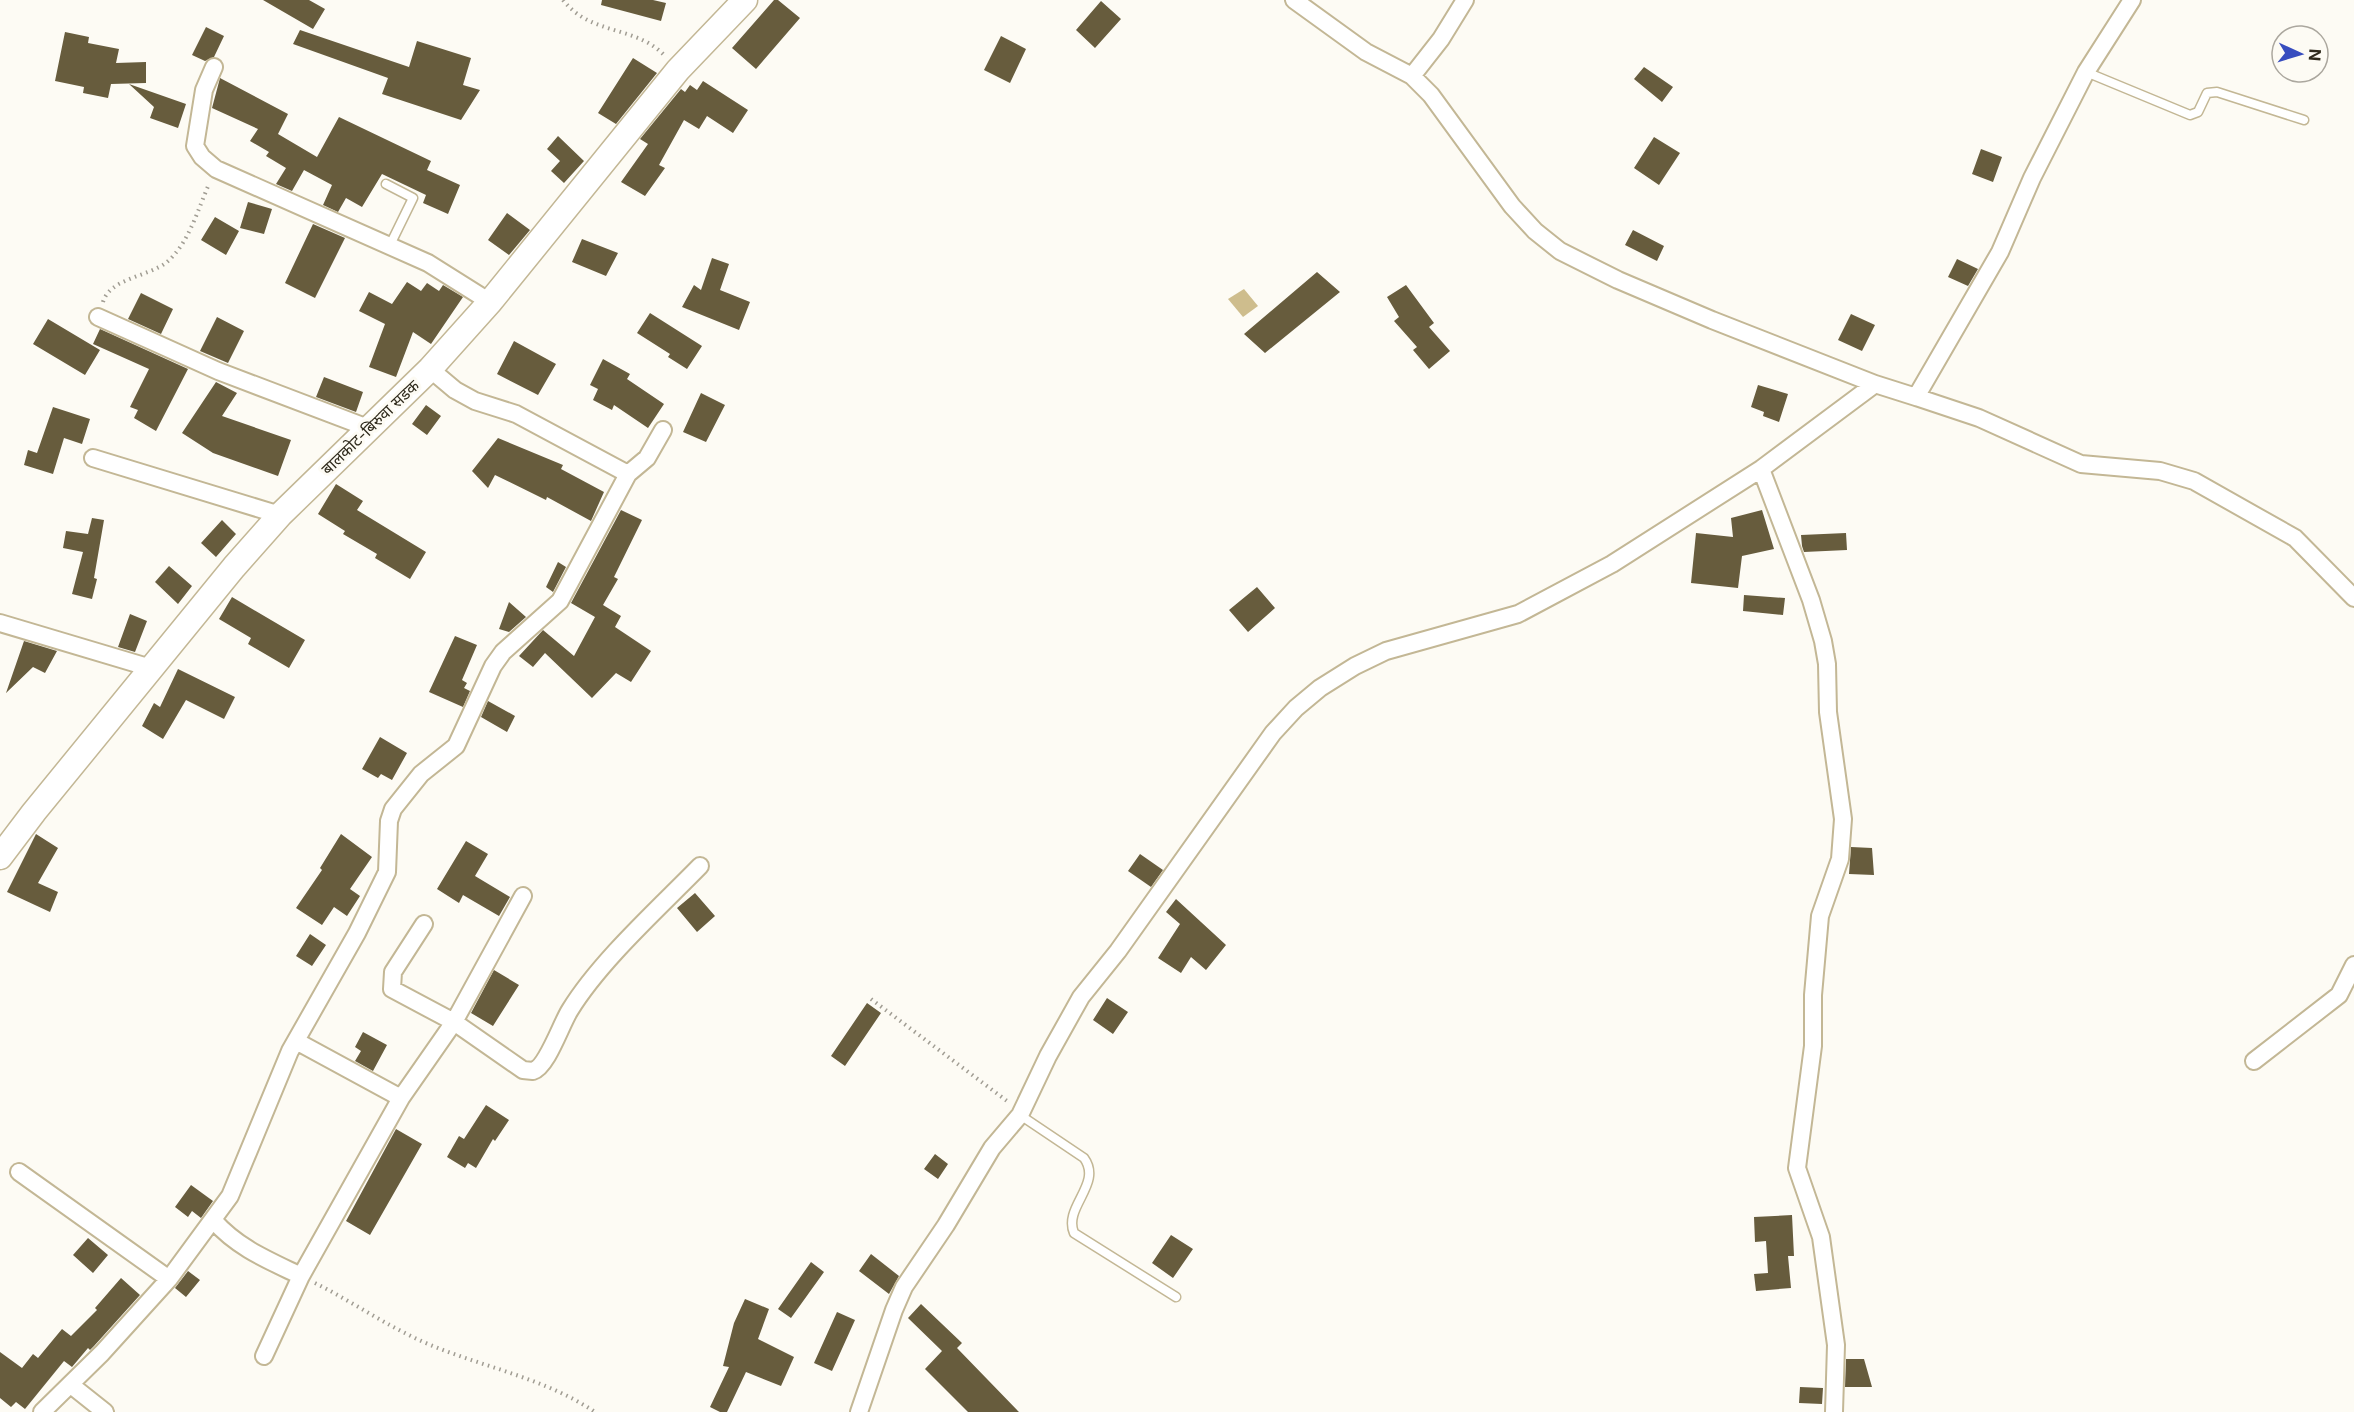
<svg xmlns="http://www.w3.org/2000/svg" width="2354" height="1412" font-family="Inter,'Noto Sans Devanagari',sans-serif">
  <rect width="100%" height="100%" fill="#fdfbf4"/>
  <!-- water -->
  <path fill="#cebd8d" d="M1244,289L1258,306L1243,317L1228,299Z"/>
  <!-- building -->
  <path fill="#675c3d" d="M263,0H309L325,9L313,29Z
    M602,0H653L666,3L661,21L601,5Z
    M774,0H778L800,18L756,69L732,48Z
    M1101,1L1121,19L1095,48L1076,30Z
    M206,27L224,36L214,57L205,61L192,55Z
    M300,30L409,67L417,41L471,58L463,85L480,90L461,120L382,94L388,78L293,44Z
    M65,32L89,37L88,43L119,49L116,63L146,62V83L111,84L108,98L83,93L84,87L55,81Z
    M1001,36L1026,49L1010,83L984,70Z
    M633,58L657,73L616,124L598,113Z
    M1644,67L1673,87L1662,102L1634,79Z
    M220,78L288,114L278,134L317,157L339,117L431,161L427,170L460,185L448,214L423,203L426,195L382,174L362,207L346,198L338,212L323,205L332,185L304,170L292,191L276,184L286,168L266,156L269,152L250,141L258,129L212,108Z
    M703,81L748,110L733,133L707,116L699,129L684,120L659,165L665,168L645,196L621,182L648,144L640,139L681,89L685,92L690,85L697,90Z
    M129,84L186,104L178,128L150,118L154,107Z
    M558,136L584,161L564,183L551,171L560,161L547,149Z
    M1654,137L1680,153L1659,185L1634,168Z
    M1981,149L2002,157L1993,182L1972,174Z
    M248,202L272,209L264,234L240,228Z
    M507,213L530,230L509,255L488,240Z
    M215,217L239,231L226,255L201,240Z
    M313,224L345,238L315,298L285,283Z
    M1633,230L1664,246L1657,261L1625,245Z
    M582,239L618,253L606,276L572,262Z
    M712,258L729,264L720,290L750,302L739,330L682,307L694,285L701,290Z
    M1957,259L1978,269L1968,286L1948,277Z
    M1317,272L1340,292L1265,353L1244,334Z
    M407,282L421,291L427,283L439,291L443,285L463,297L431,344L413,332L396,377L369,367L385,324L359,311L369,292L392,304Z
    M1406,285L1434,323L1429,327L1450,351L1429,369L1413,350L1417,347L1394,321L1399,317L1387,297Z
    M141,293L173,309L161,334L128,319Z
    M650,313L702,346L687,369L668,357L670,354L637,333Z
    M1851,314L1875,325L1862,351L1838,340Z
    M217,317L244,331L228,363L200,351Z
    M48,319L100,350L85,375L33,344Z
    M100,329L188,369L156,431L134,418L138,410L130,407L149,369L93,344Z
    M514,341L556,364L538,395L497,374Z
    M603,359L630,374L627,379L664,404L648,428L614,405L612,410L593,400L598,389L590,385Z
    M324,377L363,392L356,412L316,397Z
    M216,382L237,393L222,416L291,440L278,476L213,453L182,433Z
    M1758,385L1788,394L1779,422L1763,416L1764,412L1751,407Z
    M701,393L725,405L706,442L683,432Z
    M426,405L441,416L427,435L412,424Z
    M53,407L90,419L82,444L64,438L53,474L24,465L28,450L37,453Z
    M498,438L563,465L561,469L604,492L591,521L547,497L546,500L495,475L488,488L472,471Z
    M336,484L363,501L357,510L426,552L410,579L375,558L377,554L343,534L345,531L318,514Z
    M621,510L642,520L614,577L618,579L603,605L621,616L615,627L651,651L631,682L616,673L592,698L545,653L533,667L519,656L543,630L574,656L595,617L571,603Z
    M1762,510L1774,549L1742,556L1738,588L1691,583L1696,533L1733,537L1731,518Z
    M92,518L104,520L94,578L97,579L92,599L72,594L83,552L63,548L66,531L88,534Z
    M222,520L236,534L216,557L201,543Z
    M1846,533L1847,550L1804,552L1802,546L1801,535Z
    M558,562L566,567L553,592L546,587Z
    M169,566L192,586L178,604L155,582Z
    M1257,587L1275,608L1248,632L1229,610Z
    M1744,595L1785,598L1783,615L1743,611Z
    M232,597L305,640L289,668L248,644L251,638L219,619Z
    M509,602L526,617L509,632L499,629Z
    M130,614L147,621L135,652L118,647Z
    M455,636L477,645L462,680L467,683L464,688L470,691L463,707L429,692Z
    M24,641L57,651L45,673L33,667L6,693Z
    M178,669L235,697L224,719L186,700L163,739L142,726L154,703L160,707Z
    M488,701L515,716L507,732L481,717Z
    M380,737L407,753L392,780L381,774L378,778L362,769Z
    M36,834L58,848L38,883L58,892L50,912L7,892Z
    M341,834L372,857L350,889L360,896L347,916L334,907L322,925L296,908L322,870L320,868Z
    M466,841L488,854L475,876L510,897L499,916L463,895L459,903L437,889Z
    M1851,847L1872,848L1874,875L1849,874Z
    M1140,854L1163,870L1151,887L1128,871Z
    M695,893L715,916L697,932L677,908Z
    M1176,899L1226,945L1206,970L1191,957L1181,973L1158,958L1180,924L1166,912Z
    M310,934L326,945L312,966L296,956Z
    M494,970L519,985L493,1026L471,1013Z
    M1107,998L1128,1012L1113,1034L1093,1020Z
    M867,1003L881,1013L845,1066L831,1056Z
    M363,1032L387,1045L373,1071L355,1061L361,1051L355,1047Z
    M486,1105L509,1120L495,1141L493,1139L476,1168L468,1163L465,1168L447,1157L459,1136L464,1139Z
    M396,1129L422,1144L370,1235L346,1221Z
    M935,1154L948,1164L938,1179L924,1169Z
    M191,1185L213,1201L201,1218L192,1211L188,1217L175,1207Z
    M1792,1215L1794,1256H1788L1791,1288L1756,1291L1754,1274L1768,1273L1766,1241L1755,1242L1754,1217Z
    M1171,1235L1193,1249L1173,1278L1152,1263Z
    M88,1238L108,1255L93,1273L73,1255Z
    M871,1254L899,1276L889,1294L859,1271Z
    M811,1262L824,1272L791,1318L778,1309Z
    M188,1271L200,1280L186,1297L175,1288Z
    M121,1278L140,1295L94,1346L90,1350L88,1348L72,1367L64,1361L25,1409L16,1402L11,1407L0,1398V1352L22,1368L33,1354L38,1358L62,1329L71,1336L97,1310L95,1308Z
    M745,1299L769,1309L758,1339L794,1357L781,1386L746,1372L727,1412H720L710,1407L729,1367L723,1366L734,1323Z
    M921,1304L962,1343L957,1348L1019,1412H968L925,1369L942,1351L908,1318Z
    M837,1312L855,1320L832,1371L814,1363Z
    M1846,1359H1864L1872,1387H1845Z
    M1800,1387L1823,1388L1822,1404L1799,1403Z"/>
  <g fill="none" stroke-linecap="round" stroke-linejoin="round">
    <defs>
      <path id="lane" d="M2086,72L2190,115L2198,112L2207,93L2217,92L2304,120
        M386,184L413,198L389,247
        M1020,1115L1084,1158C1103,1184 1063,1207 1074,1233L1176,1297"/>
      <path id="street" d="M1294,0L1366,52L1412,76L1431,95L1512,206L1535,231L1560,251L1618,280L1712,320L1875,384
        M214,67L204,90L195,146L202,157L216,169L428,263L490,302
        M1412,76L1441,39L1465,0
        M98,317L218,371L368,428
        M430,369L455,390L475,401L516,414L628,474
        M1916,397L1979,418L2081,464L2160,471L2194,481L2295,538L2354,598
        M93,458L280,515
        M1761,469L1811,600L1823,641L1827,664L1828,712L1843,819L1840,859L1820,916L1813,995V1046L1797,1168L1821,1237L1836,1345L1834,1412
        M0,623L151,668
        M424,924L393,972L392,989L454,1022L523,1070L533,1071C547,1067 561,1024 570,1010C600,961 659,908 700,866
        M296,1041L401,1098
        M2254,1061L2339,995L2354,965
        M19,1172L169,1279
        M214,1221C238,1248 268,1260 301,1276
        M264,1356L301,1276L401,1098L454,1022L523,896
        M71,1385L105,1412
        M42,1412L102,1353L169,1279L230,1196L290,1051L357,933L387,872L389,821L393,809L421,774L456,746L493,666L503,652L560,601L628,474L647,458L663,430
        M859,1412L894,1310L904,1287L946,1225L992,1148L1020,1115L1048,1056L1081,997L1118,951L1273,733L1296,708L1320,688L1355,666L1386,651L1518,614L1612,564L1761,469L1875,384L1916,397L2000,252L2032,178L2086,72L2132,0"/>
      <path id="secondary" d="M0,857L34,812L234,567L280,515L430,369L490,302L678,70L745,0"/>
    </defs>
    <!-- lane casing -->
    <use href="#lane" stroke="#c3b795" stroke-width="11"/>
    <!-- street casing -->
    <use href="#street" stroke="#c3b795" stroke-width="20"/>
    <!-- secondary casing -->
    <use href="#secondary" stroke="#c3b795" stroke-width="27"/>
    <!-- path -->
    <path stroke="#a19d93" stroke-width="4" stroke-dasharray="1.5 4.5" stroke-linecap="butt" d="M563,0C591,36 636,25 665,56
      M103,302C110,278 148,277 167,262C189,243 198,209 209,184
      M871,999L1007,1101
      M315,1283C355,1303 391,1329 433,1346C487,1368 546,1379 595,1412"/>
    <!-- lane -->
    <use href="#lane" stroke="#fff" stroke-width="8"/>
    <!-- street -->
    <use href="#street" stroke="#fff" stroke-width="16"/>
    <!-- secondary -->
    <use href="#secondary" stroke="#fff" stroke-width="24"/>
  </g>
  <g text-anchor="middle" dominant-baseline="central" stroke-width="6" stroke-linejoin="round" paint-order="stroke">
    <!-- street labels -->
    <g font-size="16" fill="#2f2a1c" stroke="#fdfbf4">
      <text transform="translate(370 427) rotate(-44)">बालकोट-बिरुवा सडक</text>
    </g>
  </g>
  <!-- north arrow -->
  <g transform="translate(2300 54) rotate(94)"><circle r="28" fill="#fdfbf4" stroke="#aba79e" stroke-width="1.5"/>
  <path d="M0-4.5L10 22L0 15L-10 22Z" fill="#384dbf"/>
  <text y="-9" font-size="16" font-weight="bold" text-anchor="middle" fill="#2f2a1c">N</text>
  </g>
</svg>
